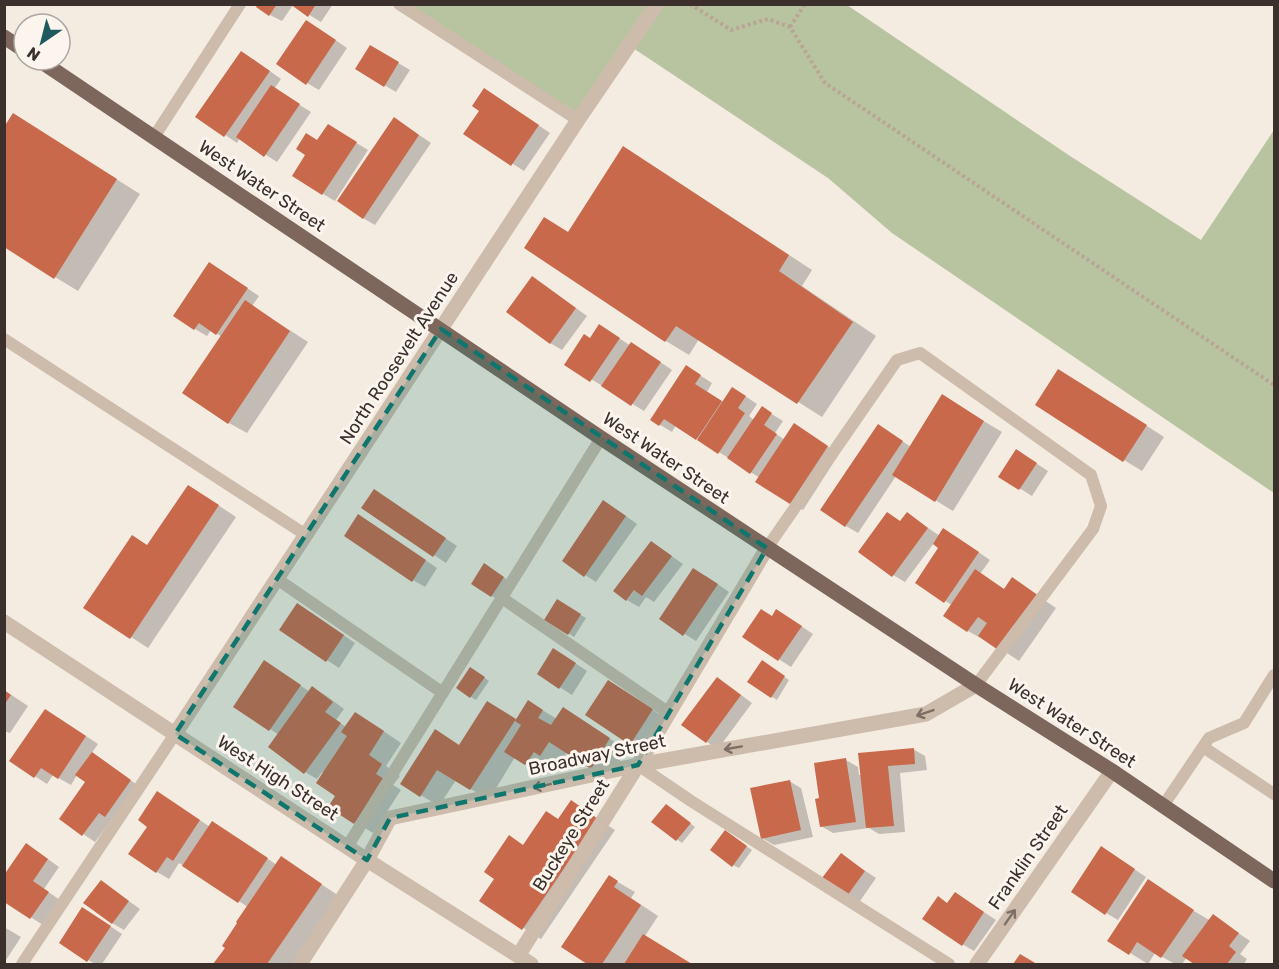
<svg xmlns="http://www.w3.org/2000/svg" width="1279" height="969" font-family="Rubik,sans-serif">
  <rect width="100%" height="100%" fill="#f4ebe1"/>
  <!-- green -->
  <path fill="#b8c4a0" d="M399,5H847L1070,156L1201,240L1274,130V493L892,233L828,178L630,46L578,120Z"/>
  <!-- shadow -->
  <path fill="#0003" d="M260,4H333L321,22L293,5L282,21L270,15Z
    M318,28L347,48L319,90L307,83Z
    M371,47L410,70L396,92L357,69Z
    M253,59L281,79L274,89L311,112L277,162L240,138L237,143L197,116Z
    M497,97L550,133L524,171L465,133Z
    M14,115L140,194L78,291L55,277Z
    M406,126L431,143L375,225L363,218Z
    M340,133L368,150L335,201L323,194L318,142Z
    M647,162L812,270L802,286L876,336L822,417L699,339L689,355L666,341L526,247L569,233Z
    M221,271L259,296L252,306L308,342L247,433L229,423L222,337L211,330L207,336L195,329Z
    M544,285L587,316L562,350L550,343Z
    M611,333L631,346L644,351L672,370L644,411L566,364L591,339Z
    M698,374L712,383L707,392L724,403L745,396L757,404L749,416L754,420L762,408L783,421L775,433L785,440L806,432L839,454L803,510L758,482L760,478L676,425L672,432L652,420Z
    M1077,381L1164,437L1142,471L1124,460Z
    M960,407L1002,432L953,511L896,476L858,533L846,526L890,433L911,447Z
    M1028,458L1048,471L1032,496L1000,476Z
    M375,491L457,546L446,563L363,508Z
    M206,497L236,517L148,648L131,637L148,546Z
    M616,509L637,524L596,582L585,575Z
    M907,514L940,536L956,537L990,560L980,574L1005,590L1013,579L1056,608L1019,661L987,640L986,641L968,631L952,605L945,601L940,547L934,543L905,582L893,575L901,522Z
    M371,523L437,568L425,587L413,580Z
    M663,550L683,564L654,602L646,597L639,607L627,600Z
    M490,568L509,581L497,599L492,596Z
    M706,576L729,592L696,641L661,619Z
    M557,601L586,618L574,637L546,619Z
    M310,612L355,643L339,668L281,630Z
    M773,617L789,618L813,634L791,667L744,637Z
    M566,657L587,671L572,695L539,674Z
    M762,662L789,680L777,700L749,682Z
    M276,669L310,692L313,688L325,695L344,709L336,720L346,727L373,724L401,743L386,766L400,776L393,785L401,790L373,833L330,807L338,795L324,774L322,772L317,779L305,772L279,735L235,706Z
    M476,672L489,681L476,700L471,697Z
    M729,686L752,703L718,749L707,742Z
    M620,689L664,717L642,750L630,743Z
    M4,690L28,706L10,733L4,731Z
    M529,702L557,719L581,720L627,750L609,778L567,752L558,765L552,762L544,775L515,757L489,800L456,780L439,806L402,784L460,746L488,703L517,721Z
    M57,717L98,744L91,754L142,788L112,819L95,842L61,819L87,782L77,775L71,785L53,775L47,784L11,761Z
    M913,749L925,756L927,770L900,773L905,832L879,834L869,828L833,833L821,826V800L846,760L858,767L859,775H862Z
    M789,781L801,788L813,837L774,845L762,838Z
    M170,800L210,827L230,834L277,865L282,858L339,896L292,964H215L227,948L248,907L179,863L169,879L157,872Z
    M571,802L615,830L541,939L481,901L524,846L559,820Z
    M671,809L695,827L682,843L653,822Z
    M731,835L752,850L739,868L733,865Z
    M38,852L59,867L44,889L60,900L43,925L4,900Z
    M841,855L876,878L860,901L848,895Z
    M1113,855L1146,877L1118,920L1106,913Z
    M609,877L635,892L631,898L658,916L645,936L691,964H590L563,947Z
    M102,882L140,909L124,930L112,923Z
    M938,898L948,904L967,901L996,920L974,951L962,944Z
    M1187,907L1211,921L1213,916L1250,941L1240,954L1247,959L1244,964H1196L1187,957L1182,964H1175L1155,953L1148,964L1109,940Z
    M95,916L122,934L102,964H95L88,960Z
    M4,927L21,937L6,960L4,959Z"/>
  <!-- building -->
  <path fill="#c8694b" d="M258,4H277L269,16L256,7Z
    M290,4H316L308,17Z
    M306,20L336,40L306,85L276,64Z
    M370,45L399,62L384,87L355,69Z
    M241,51L270,71L224,137L195,117Z
    M271,85L300,104L264,157L236,137Z
    M484,88L539,125L511,166L463,134L479,111L472,106Z
    M13,113L117,179L54,279L4,247V127Z
    M394,117L419,135L363,219L337,201Z
    M328,124L357,142L322,195L292,176L305,155L296,149L306,133L317,140Z
    M623,146L789,255L779,271L853,322L797,404L676,326L665,342L524,248L544,217L568,232Z
    M209,262L248,288L216,335L199,323L194,330L173,316Z
    M532,276L576,308L550,344L506,312Z
    M245,300L290,331L228,424L182,393Z
    M599,324L620,338L590,382L564,365L584,334L590,338Z
    M631,342L661,362L631,406L601,386Z
    M686,365L701,375L695,384L722,401L696,440L664,419L659,426L650,420Z
    M1058,369L1147,425L1123,462L1035,405Z
    M732,387L746,396L738,408L745,413L718,454L697,440Z
    M942,394L984,421L935,502L892,475Z
    M762,406L772,413L764,425L777,434L750,474L727,458Z
    M794,423L828,446L790,504L755,482Z
    M878,424L903,441L845,527L820,510Z
    M1016,449L1037,463L1019,490L998,477Z
    M188,485L219,505L130,639L83,608L132,535L147,545Z
    M374,489L446,538L433,557L361,508Z
    M603,500L626,516L584,577L562,561Z
    M887,512L900,521L907,512L928,528L892,577L858,552Z
    M358,514L426,560L412,582L344,536Z
    M943,528L979,552L944,603L915,583L938,548L933,544Z
    M651,541L672,556L642,596L634,590L626,601L613,591Z
    M484,563L504,577L491,597L471,584Z
    M693,568L718,584L683,636L659,619Z
    M975,569L1004,589L1012,577L1039,596L1001,652L978,636L987,623L978,617L967,632L943,616Z
    M557,599L581,614L568,635L544,620Z
    M297,603L344,635L326,662L279,630Z
    M761,609L772,616L776,609L802,626L778,661L742,637Z
    M553,648L576,663L559,689L537,674Z
    M264,660L301,685L269,731L233,707Z
    M762,660L785,676L771,698L747,682Z
    M470,667L485,677L470,698L456,688Z
    M717,677L741,695L706,743L681,725Z
    M608,680L653,709L630,745L585,715Z
    M312,686L333,702L325,712L341,723L304,774L268,747Z
    M4,690L11,695L4,705Z
    M528,700L543,710L538,718L551,725L563,707L610,738L591,769L549,742L540,756L534,752L525,765L504,752L521,725L515,721Z
    M487,701L516,719L470,790L437,770L420,797L400,784L435,729L459,745Z
    M45,709L86,736L58,779L41,768L34,778L9,761Z
    M355,712L384,731L369,755L382,764L376,774L384,779L354,824L328,807L335,796L316,783L347,736L341,732Z
    M914,748L915,764L888,766L894,826L866,828L858,753Z
    M92,752L131,780L105,817L99,813L82,836L59,819L85,782L75,775Z
    M846,758L856,822L820,827L815,799L819,798L814,763Z
    M790,780L801,830L761,839L750,788Z
    M157,791L200,820L173,861L167,857L156,873L128,854L147,827L138,820Z
    M571,800L598,819L522,930L479,901L494,879L484,872L509,835L523,845L546,811L558,819Z
    M666,804L691,823L676,841L651,822Z
    M212,821L268,858L238,903L182,866Z
    M725,830L747,846L732,867L710,850Z
    M26,843L48,859L33,881L49,892L30,919L4,902V875Z
    M1101,846L1135,869L1105,915L1071,892Z
    M841,853L865,871L847,896L822,878Z
    M281,856L322,884L267,964H213L225,948L222,946L237,923L236,922Z
    M609,875L618,881L614,887L641,905L602,964H587L561,947Z
    M1148,879L1194,910L1161,958L1137,942L1129,955L1107,941Z
    M101,880L129,901L112,924L83,903Z
    M955,892L984,912L962,946L922,919L938,896L947,903Z
    M82,907L111,926L87,962L59,943Z
    M1213,914L1239,933L1229,946L1236,952L1227,964H1194L1182,956Z
    M643,934L692,964H624Z
    M1020,954L1037,964H1013Z"/>
  <g fill="none" stroke-linecap="round" stroke-linejoin="round">
    <!-- path -->
    <path stroke="#b9a596" stroke-width="4" stroke-dasharray="3 3" stroke-linecap="butt" d="M690,4L731,30L768,19L790,27L825,83L1274,385
      M790,27L805,4"/>
    <!-- lane -->
    <path stroke="#cdbbac" stroke-width="12" d="M399,4L578,120
      M154,137L240,4
      M4,339L306,535
      M767,548L897,360L920,353L1091,475L1101,506L1093,529L976,685
      M277,579L443,693
      M502,598L669,713
      M1203,747L1274,794
      M638,765L691,801L949,964
      M1163,806L1209,738L1244,723L1274,675
      M347,847L601,438
      M22,964L175,734"/>
    <!-- street -->
    <path stroke="#cdbbac" stroke-width="15" d="M4,622L367,860L531,964
      M175,734L578,120L657,4
      M518,956L638,765L767,548
      M300,964L367,860L390,818L638,765L926,714L976,685
      M977,964L1112,771"/>
    <!-- primary -->
    <path stroke="#7d675c" stroke-width="15" d="M4,37L24,50
      M39,60L601,438L976,685L1112,771L1274,881"/>
  </g>
  <!-- one-way arrows -->
  <defs><path id="oneway-shaft" d="M-6 0H5M1.5-3L5.5 0L1.5 3" fill="none" stroke-width="1.6" stroke-linecap="round" stroke-linejoin="round" transform="scale(1.5)"/></defs>
  <g stroke="#7d6f65">
    <use href="#oneway-shaft" transform="translate(925 713) rotate(161)"/>
    <use href="#oneway-shaft" transform="translate(733 748) rotate(170)"/>
    <use href="#oneway-shaft" transform="translate(542 786) rotate(168)"/>
    <use href="#oneway-shaft" transform="translate(1010 917) rotate(-55)"/>
  </g>
  <!-- marked area -->
  <path fill="#0f766e" fill-opacity="0.2" stroke="#0f766e" stroke-width="4.5" stroke-dasharray="12 8" stroke-linejoin="round" d="M441,329L767,548L638,765L390,818L367,860L175,734Z"/>
  <g text-anchor="middle" dominant-baseline="central" stroke-width="6" stroke-linejoin="round" paint-order="stroke">
    <!-- street labels -->
    <g font-size="18" fill="#3b302b" stroke="#fbf5ee">
      <text transform="translate(262 186) rotate(34)">West Water Street</text>
      <text transform="translate(399 358) rotate(-57)">North Roosevelt Avenue</text>
      <text transform="translate(666 458) rotate(34)">West Water Street</text>
      <text transform="translate(1072 723) rotate(33)">West Water Street</text>
      <text transform="translate(597 755) rotate(-12)">Broadway Street</text>
      <text transform="translate(278 778) rotate(33)">West High Street</text>
      <text transform="translate(571 835) rotate(-58)">Buckeye Street</text>
      <text transform="translate(1028 857) rotate(-55)">Franklin Street</text>
    </g>
  </g>
  <!-- border -->
  <rect width="1279" height="969" fill="none" stroke="#3b302b" stroke-width="12"/>
  <!-- north arrow -->
  <g transform="translate(42 42) rotate(215)"><circle r="28" fill="#fbf5ee" stroke="#aea6a0" stroke-width="1.5"/>
  <path d="M0-4.5L10 22L0 15L-10 22Z" fill="#1f5a5e"/>
  <text y="-9" font-size="16" font-weight="bold" text-anchor="middle" fill="#3b302b">N</text>
  </g>
</svg>
